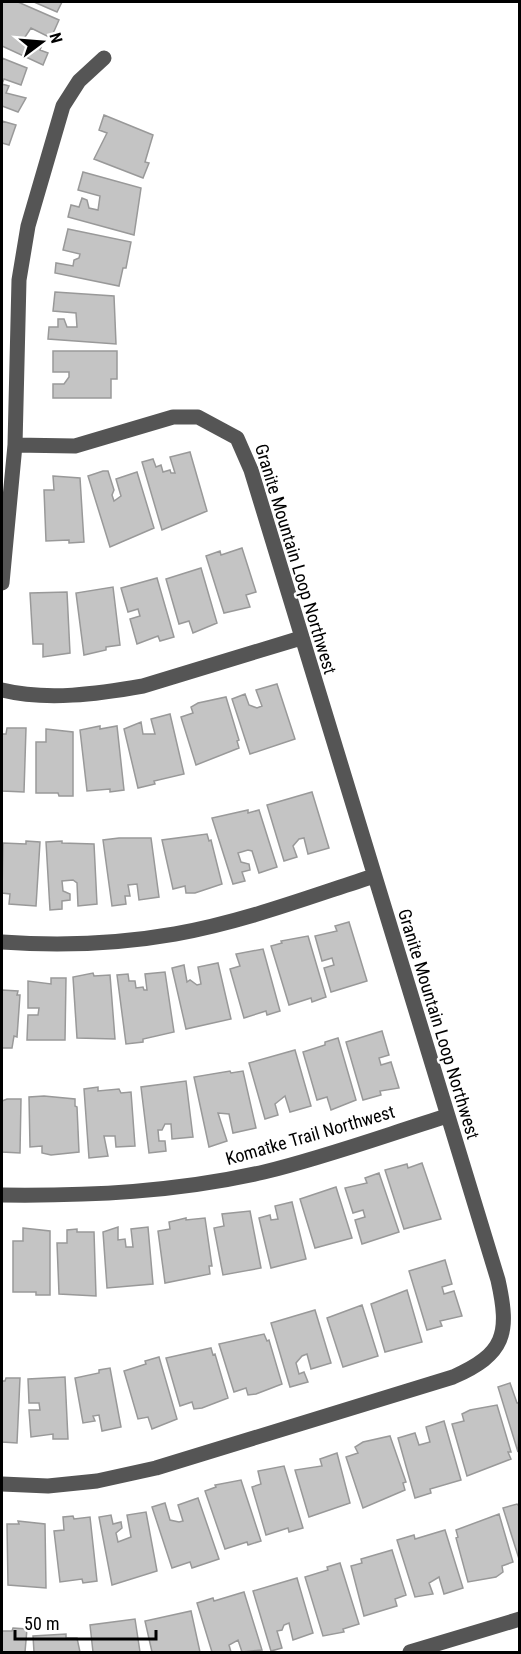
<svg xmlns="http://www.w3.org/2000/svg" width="521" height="1654" font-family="'Roboto Condensed',sans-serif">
  <rect width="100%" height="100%" fill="#fff"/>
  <!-- building -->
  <path fill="#c4c4c4" stroke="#999" stroke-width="1.5" d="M2,2H18L59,20L51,38L31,28L23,40L32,44L38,39L43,42L40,50L48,53L43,65L2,46Z
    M34,2H62L57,12Z
    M2,58L27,68L21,85L4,79L2,84L9,86L6,93L26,98L18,112L2,106Z
    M104,115L153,135L145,162L149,163L143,178L94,159L107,133L99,130Z
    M2,121L16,125L9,145L2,143Z
    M83,172L141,188L134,235L68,217L71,205L79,207L82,198L87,200L89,208L98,210L100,196L78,190Z
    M68,229L131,242L126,268H123L119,286L55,273L56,263L73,266L74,260L79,258L80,254L63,250Z
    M55,292L114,296L116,344L48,339L49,327H58V319H64L67,327H77L76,313L53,311Z
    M53,351H117V379H111V398H53V384H64L69,377V372H53Z
    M190,452L207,511L162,530L142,462L153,459L156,467L161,465L163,472L170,470L171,473H175L170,457Z
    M103,471H108L114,490L112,495L114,501L121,496L116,479L137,472L154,528L110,547L88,476Z
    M53,476L80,478L84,542L69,543V540L46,541L44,490H54Z
    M242,548L256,592L246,595L250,607L224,613L206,556L220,551L221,555Z
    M201,568L217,623L193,633L189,621L179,624L166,579Z
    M157,578L174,637L160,641L158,636L137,644L130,619L140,616L138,609L128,612L121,588Z
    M113,587L120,645L106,647V650L84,655L76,593Z
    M67,592L70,653L43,657V644H33L30,593Z
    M277,684L295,739L250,754L232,699L245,694L249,705L257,708L262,706L256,690Z
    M226,697L239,740L237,741L239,748L196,765L181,717L193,713L191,707L198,703Z
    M170,714L184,774L154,781L155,784L138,788L124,729L141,722L143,734H155L151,719Z
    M100,726V729L117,726L124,790L110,792V789L87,791L80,730Z
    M7,728H26L24,792L2,791V734H6Z
    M46,729L73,732V796H59L58,793H36V742H46Z
    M312,792L329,848L308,854L304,838L299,839L293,846L297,857L284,861L267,805Z
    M248,810V813L259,810L277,867L259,873L252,851L248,850L238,853L241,862L249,864L250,870L242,872L245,881L233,884L212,818Z
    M207,834L209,841L211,840L222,884L195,893H186L185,886L173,889L162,840Z
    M119,838H151L159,897L139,900L137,884L128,885L130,896H125L126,904L112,906L103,840Z
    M26,841L40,842L36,906L9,904L10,894L2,893L3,843L26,844Z
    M62,841V843L94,844L97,904L78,906L77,883L73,880L62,881L63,891L70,894V900L62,901V909L50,910L46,842Z
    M349,922L367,981L331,992L324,968L334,965L332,958L322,961L315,936L337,931L335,926Z
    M308,936L326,997L312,1002L311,998L289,1005L271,946L282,943L281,941Z
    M263,949L280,1011L267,1015L266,1011L244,1018L230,969L240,966L236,954Z
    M218,963L231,1019L186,1029L172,968L184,965L187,982L190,980L197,985L201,984L198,967Z
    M165,972L174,1032L143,1039V1042L126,1044L117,975L128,974L129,981H135L136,988L143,987L144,990H147L145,974Z
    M93,973L94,976L110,975L115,1039L77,1038L73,977Z
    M51,978H66L65,1040H27L28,1015H38L39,1008H28V981L51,984Z
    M2,990L18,991L17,995H20L17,1037L14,1036L12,1048H2Z
    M382,1031L389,1055L379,1058L381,1065L391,1062L399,1088L380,1091L381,1095L363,1100L346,1042Z
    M338,1038L356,1100L331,1110L327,1097L317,1100L303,1052L325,1045V1042Z
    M295,1050L311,1106L290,1112L285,1096L275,1104L278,1115L265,1119L249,1063Z
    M230,1071L231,1073L243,1071L256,1128L233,1133L229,1114L218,1113L227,1141L209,1147L194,1077Z
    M186,1081L193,1137L172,1139L171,1124H165L162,1130H158L159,1141H165L166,1151L149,1153L141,1087Z
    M98,1087V1091L119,1089L121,1093L131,1092L135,1146L116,1147L115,1136H104L108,1156L89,1158L84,1089Z
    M44,1096L75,1099V1106L77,1107L79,1152L51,1155L42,1153V1146L30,1147L29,1097Z
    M7,1099H21L20,1153L2,1152V1101Z
    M422,1163L441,1219L404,1229L385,1170L407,1164L408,1168Z
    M379,1173L399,1232L362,1244L355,1220L365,1217L363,1210L353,1213L345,1188L367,1183L365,1178Z
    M336,1187L352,1238L315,1248L300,1199Z
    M292,1202L306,1259L271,1268L259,1218L270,1215L271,1220L278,1219L275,1206Z
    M250,1211L261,1268L223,1275L214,1228L224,1226L222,1214Z
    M186,1218V1220L205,1218L212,1266H209L210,1274L165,1283L158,1231L170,1229L169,1222Z
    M118,1227V1240L125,1239L126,1247H133L131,1229L148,1227L153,1284L107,1288L103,1232Z
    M23,1228L50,1231V1295H36V1292H13V1241H23Z
    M77,1229V1232H94L96,1296L59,1294L57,1243H67V1230Z
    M445,1260L452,1284L442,1287L444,1294L454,1291L462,1316L440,1321L442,1326L427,1330L409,1271Z
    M407,1290L422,1342L385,1352L371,1304Z
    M362,1305L378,1356L343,1367L327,1318Z
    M315,1310L331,1363L311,1369L307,1354L302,1356L296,1363L299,1374L304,1372L308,1382L290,1387L271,1323Z
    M264,1334L267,1341L269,1340L282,1384L256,1394L248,1395L246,1388L234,1392L219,1344Z
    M211,1348L213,1355L215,1354L228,1398L202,1408L194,1409L192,1402L180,1406L166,1358Z
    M159,1357L177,1419L152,1429L148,1417L138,1419L124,1371L146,1364L145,1361Z
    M110,1368L121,1427L102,1431L99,1415L93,1416L95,1421L83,1423L75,1378L99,1373V1370Z
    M65,1377L68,1439H53V1434L31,1437L29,1410H40L39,1403H29L28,1379Z
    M6,1378H20L17,1443L2,1442V1381H5Z
    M510,1383L517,1403H520L518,1452L498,1387Z
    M497,1405L511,1452H508L511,1459L467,1476L452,1424L464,1421L462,1414L470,1410Z
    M444,1421L461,1480L430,1489L431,1493L415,1498L398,1438L415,1433L419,1445L430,1442L426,1427Z
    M390,1436L406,1482L403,1483L405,1490L363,1508L346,1457L358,1453L355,1447L363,1442Z
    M337,1453L350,1503L309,1517L295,1470L322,1466L320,1459Z
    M284,1466L303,1528L289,1532L288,1528L266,1535L252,1487L261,1484L258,1471Z
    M241,1480L261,1541L248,1545L247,1542L225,1549L205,1491L216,1487L215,1485Z
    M198,1498L219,1559L192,1568L190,1562L172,1568L152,1507L165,1503L170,1520L179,1522L183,1521L178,1505Z
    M517,1504L520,1507V1562L503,1508Z
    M146,1512L157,1571L112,1585L99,1517L111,1515L113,1524L121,1522L122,1528L116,1533L118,1542L131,1537L127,1515Z
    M499,1514L513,1562L502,1566L503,1572L496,1577L468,1582L456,1538L458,1537L456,1530Z
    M73,1516L74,1519L90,1517L97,1581L83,1583L82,1579L60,1582L54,1531L64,1530L63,1517Z
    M18,1521L45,1524L46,1588L8,1585L7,1524H19Z
    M445,1530L463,1588L444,1594L439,1577L429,1583L433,1594L415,1597L397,1540L414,1535L415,1539Z
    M392,1550L406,1595L395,1599L397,1606L364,1616L351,1566L362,1563L361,1559Z
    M340,1563L359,1624L343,1629L344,1632L323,1636L305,1577L328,1570L327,1567Z
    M297,1578L313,1633L293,1640L289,1623L284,1625L282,1630L277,1631L282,1648L271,1651L253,1591Z
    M244,1592L262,1650L242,1652L238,1640L229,1645L231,1652H212L197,1603L213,1598L214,1601Z
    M191,1611L200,1652H152L145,1621Z
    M135,1619L140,1652H93L90,1625Z
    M13,1628L27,1629L25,1652H2V1631H12Z
    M66,1634V1638H77L80,1652H34L33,1636Z"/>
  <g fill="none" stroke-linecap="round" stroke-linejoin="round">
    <!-- minor -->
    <path stroke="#555" stroke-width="15" d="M2,583L15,445L19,280L28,226L63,106L79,81L104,58
      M2,690C47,701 98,694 143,686L301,638
      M2,942C59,946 118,944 175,934C243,922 309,897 374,876
      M2,1195C90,1196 177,1192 264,1172C326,1157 386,1135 447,1116
      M2,1484L48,1486L97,1481L156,1468L453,1377C505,1354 510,1334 498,1280L251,470L237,438L198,417H173L75,446L15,445
      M410,1652L520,1619"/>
  </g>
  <g text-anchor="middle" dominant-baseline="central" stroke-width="5" stroke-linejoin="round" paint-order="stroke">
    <!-- street labels -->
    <g font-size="18" fill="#000" stroke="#fff">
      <text transform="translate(296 559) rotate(73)">Granite Mountain Loop Northwest</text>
      <text transform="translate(439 1024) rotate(73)">Granite Mountain Loop Northwest</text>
      <text transform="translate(310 1135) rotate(-16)">Komatke Trail Northwest</text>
    </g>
  </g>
  <!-- border -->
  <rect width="521" height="1654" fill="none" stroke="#000000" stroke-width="6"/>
  <!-- north arrow -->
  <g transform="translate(42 42) rotate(74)" stroke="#ffffff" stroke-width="4.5" paint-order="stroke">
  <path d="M0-4.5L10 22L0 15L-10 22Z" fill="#000000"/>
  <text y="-9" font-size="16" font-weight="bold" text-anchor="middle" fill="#000000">N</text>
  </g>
  <!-- scale -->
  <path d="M15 1630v9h141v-9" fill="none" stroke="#000000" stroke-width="3"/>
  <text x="24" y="1630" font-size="18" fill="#000000" stroke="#ffffff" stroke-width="4.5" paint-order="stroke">50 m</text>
</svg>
